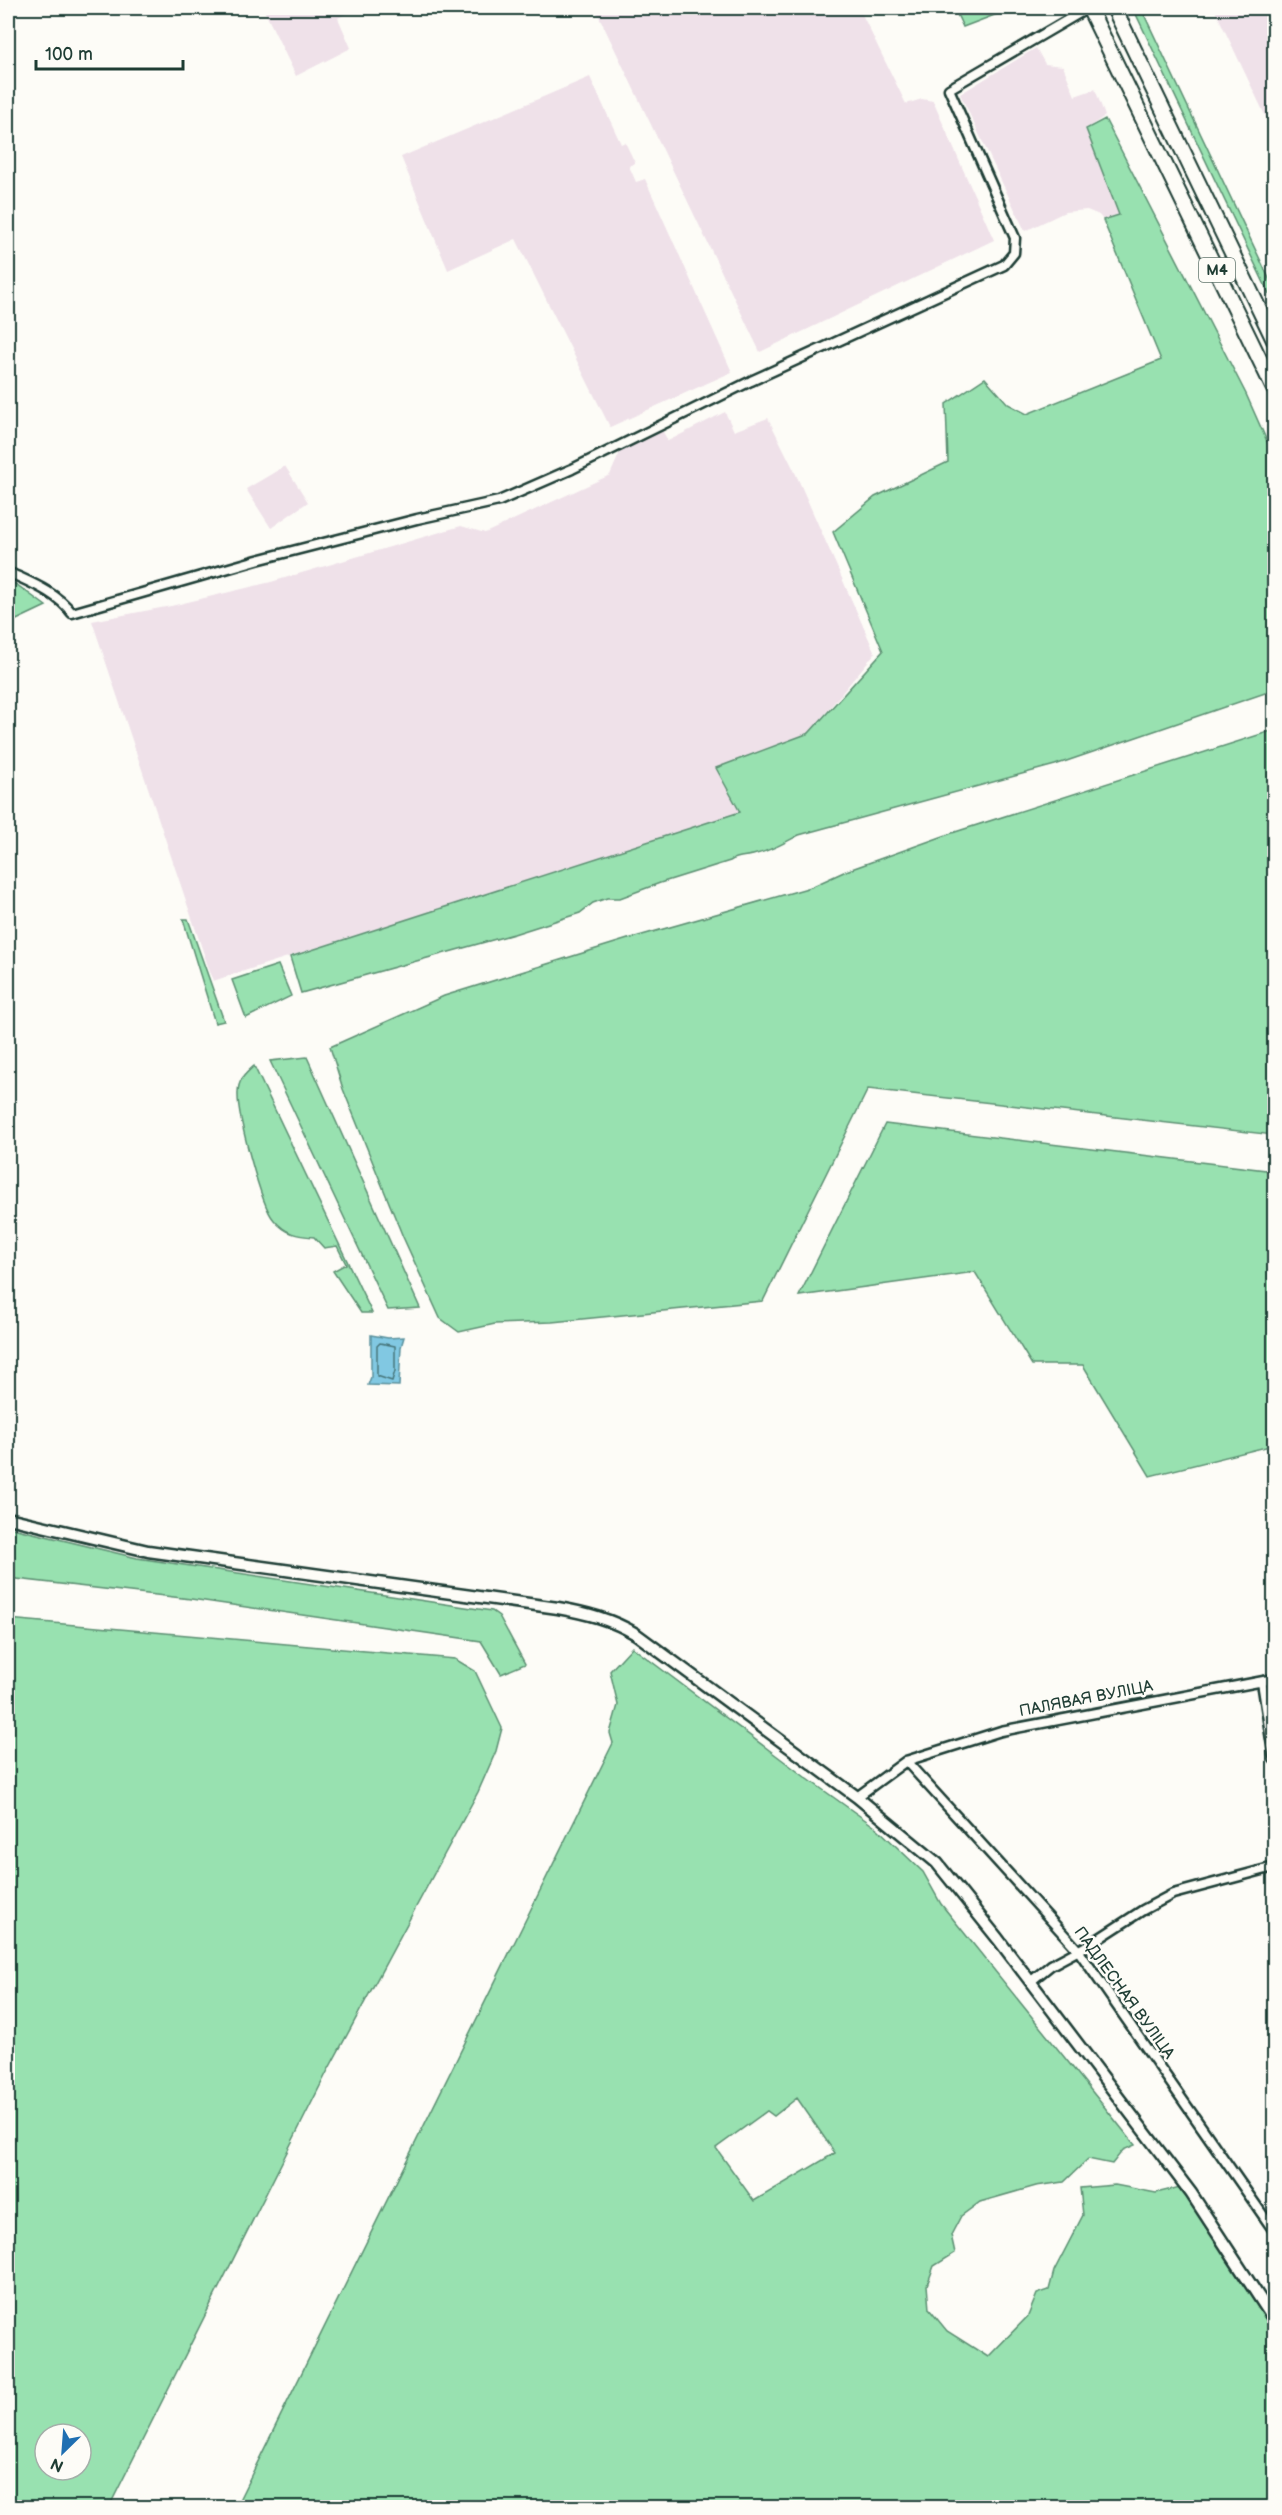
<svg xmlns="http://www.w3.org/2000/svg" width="1282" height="2515" font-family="'Balsamiq Sans',sans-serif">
  <rect width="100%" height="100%" fill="#fdfcf7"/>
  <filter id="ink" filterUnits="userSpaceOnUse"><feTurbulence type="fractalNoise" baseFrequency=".0167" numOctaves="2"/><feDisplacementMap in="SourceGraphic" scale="12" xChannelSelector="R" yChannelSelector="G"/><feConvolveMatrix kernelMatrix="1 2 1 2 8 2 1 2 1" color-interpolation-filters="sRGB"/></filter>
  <g filter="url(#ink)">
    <!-- built -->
    <path fill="#efe1e9" d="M263,8H358L338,18L351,48L296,76Z
      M595,8H859L906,104L922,99L933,101L994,240L760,352Z
      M1214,8H1274V135V134Z
      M1036,48L1045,64L1063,66L1075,96L1095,89L1105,116L1086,129L1119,215L1103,220L1099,215L1087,210L1065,212L1025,231L960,94Z
      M590,77L621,144L625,142L635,163L629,166L636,182L645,179L732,372L610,427L516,239L448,270L401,157Z
      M725,412L734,431L768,418L794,470L875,653L809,733L717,768L741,812L213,981L92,621L171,606L271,582L461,526L485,533L610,475L621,450L662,430L668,441Z
      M285,466L308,502L271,528L246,489Z"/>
    <!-- green -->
    <path fill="#98e1b0" stroke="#5c8f72" stroke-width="1.5" fill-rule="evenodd" d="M954,8H1013L963,27Z
      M1133,8H1141L1274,289V304Z
      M1105,119L1246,394L1274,457V690L1055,765L799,835C784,843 770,851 753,855C744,857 738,856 730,861L660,883L620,898H607L593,903L580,913L514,934L301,993L290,957L740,812L716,768L809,733L883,651L833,532L875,497L948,462L946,404L985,378L1008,404L1027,414L1161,360L1103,220L1119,215L1086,129Z
      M8,581L17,585L46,606L8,624Z
      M1274,730V1135L868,1089L763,1301L552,1322L495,1324L459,1332L440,1318L403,1237L343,1089L330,1047L444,996L628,939L811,887L846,871L952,833Z
      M183,919H188L224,1021L215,1023Z
      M278,965L291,996L246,1018L232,980Z
      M307,1057L420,1308L388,1310L270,1061Z
      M254,1066L372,1313H361L333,1271L346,1264L337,1246L324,1248L314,1237C297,1236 286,1234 274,1220C261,1206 237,1113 238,1093C238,1080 245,1074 254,1066Z
      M885,1124L1274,1171V1445L1150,1476L1083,1365H1032L975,1272L799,1296Z
      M8,1527L137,1558L492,1611L499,1616L525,1664L501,1674L481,1641L191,1599L8,1578Z
      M8,1619L455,1659L475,1671L502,1728L496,1751L478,1792L326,2074L109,2507H8ZM45,2434H81V2470H45Z
      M632,1647L805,1777L878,1829L923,1872L941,1904L1135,2145L1123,2150L1112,2164L1088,2159L1064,2182L1036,2186L980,2202L961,2216L951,2235L955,2253L934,2266L927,2285L929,2309L947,2331L988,2357L1028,2316L1037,2294L1049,2290L1054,2271L1083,2215L1080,2188L1115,2185L1156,2193L1180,2187L1274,2331V2507L235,2508L613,1743L610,1733L618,1705L610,1671ZM797,2098L835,2153L754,2201L716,2148L767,2111L774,2116Z"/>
    <!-- water -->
    <path fill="#81c8e2" stroke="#5a909c" stroke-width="1.5" d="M371,1335L388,1338L404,1337L401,1347L399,1386L368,1385L371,1377Z"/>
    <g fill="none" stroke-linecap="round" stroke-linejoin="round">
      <!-- shore -->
      <path stroke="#46757a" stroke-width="1.5" d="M380,1343L395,1346V1371L392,1381L377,1376V1346Z"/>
      <defs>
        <path id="minor" d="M8,572C31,583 56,592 72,613L257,560L417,519L499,501L572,469L751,381L1004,265L1014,253L1015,238L949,89L1088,8
          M1262,1682L1274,1759
          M906,1761L1078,1950L1274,2231
          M857,1797L906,1761L1001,1731L1274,1679
          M1030,1982L1051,1965L1092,1943L1143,1910L1173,1894L1274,1867"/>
        <path id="tertiary" d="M8,1518L148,1551L558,1608C586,1613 611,1619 636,1634L857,1797L937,1863L998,1939L1191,2193L1274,2320"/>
        <path id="trunk" d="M1089,8L1274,389
          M1114,8L1274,340"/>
      </defs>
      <!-- minor casing -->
      <use href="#minor" stroke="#1f3d34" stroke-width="13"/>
      <!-- tertiary casing -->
      <use href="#tertiary" stroke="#1f3d34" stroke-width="15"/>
      <!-- trunk casing -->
      <use href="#trunk" stroke="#1f3d34" stroke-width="18"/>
      <!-- minor -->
      <use href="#minor" stroke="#fdfcf7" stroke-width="8"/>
      <!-- tertiary -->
      <use href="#tertiary" stroke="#fdfcf7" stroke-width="10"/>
      <!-- trunk -->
      <use href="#trunk" stroke="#fdfcf7" stroke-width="14"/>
    </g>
  </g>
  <g text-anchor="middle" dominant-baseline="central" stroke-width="5" stroke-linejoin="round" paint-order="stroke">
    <!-- shield labels -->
    <rect fill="#fdfcf7" stroke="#62766e" stroke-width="1.5" x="1199" y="258" width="36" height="24" rx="4.5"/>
    <g font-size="15" font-weight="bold" fill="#1f3d34">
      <text x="1217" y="270">М4</text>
    </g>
    <!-- street labels -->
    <g font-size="16" fill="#1f3d34" stroke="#fdfcf7">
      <text transform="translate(1086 1699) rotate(-11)">ПАЛЯВАЯ ВУЛІЦА</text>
      <text transform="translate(1124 1993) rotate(54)">ПАДЛЕСНАЯ ВУЛІЦА</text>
    </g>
  </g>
  <!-- margin -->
  <rect width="1282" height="2515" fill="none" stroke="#fdfcf7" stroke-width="30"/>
  <rect x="15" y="15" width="1252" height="2485" fill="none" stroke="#1f3d34" stroke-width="2" filter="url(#ink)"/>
  <!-- north arrow -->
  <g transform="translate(63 2452) rotate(205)"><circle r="28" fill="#fdfcf7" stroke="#a4b0a9" stroke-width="1.5"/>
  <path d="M0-4.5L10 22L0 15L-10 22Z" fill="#1f6fb2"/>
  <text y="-9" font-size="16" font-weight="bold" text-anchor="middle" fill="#1f3d34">N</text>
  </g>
  <!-- scale -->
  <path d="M36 60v9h147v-9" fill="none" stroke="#1f3d34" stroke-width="3"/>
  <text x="45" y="60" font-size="18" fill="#1f3d34" stroke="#fdfcf7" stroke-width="4.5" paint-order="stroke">100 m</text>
</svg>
